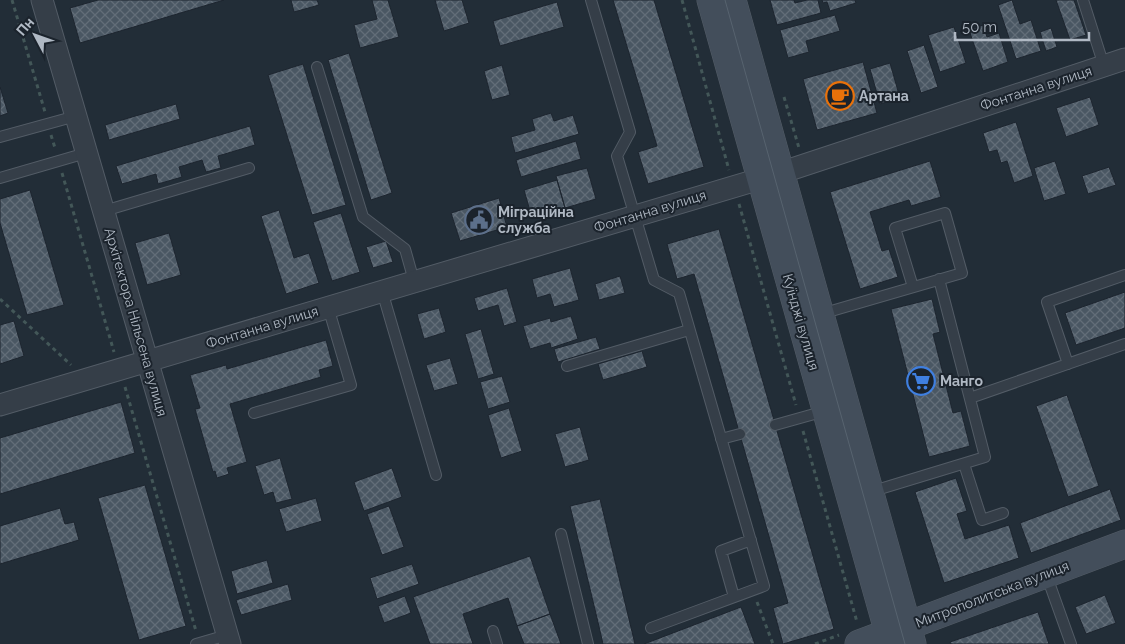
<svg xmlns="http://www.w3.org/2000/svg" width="1125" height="644" font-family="Raleway,sans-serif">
  <defs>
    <pattern id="building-cross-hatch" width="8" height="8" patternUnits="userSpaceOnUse" patternTransform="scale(1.25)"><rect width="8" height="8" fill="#4a5763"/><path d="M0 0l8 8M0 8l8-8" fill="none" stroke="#626d78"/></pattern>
  </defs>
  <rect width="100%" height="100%" fill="#222d37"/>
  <!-- building -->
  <path fill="url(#building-cross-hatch)" stroke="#1d252f" d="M98,0H224L80,43L70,8Z
    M291,0H317L319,5L294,12Z
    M372,0H388L399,37L360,48L354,25L377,19Z
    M435,0H462L469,23L444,31Z
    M613,0H654L704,167L648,184L638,152L657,146Z
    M770,0H794L795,3L807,0H818L821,13L777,25Z
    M822,0H855L856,3L830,11L827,2L823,3Z
    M1012,0L1020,24L1031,20L1041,51L1016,59L998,5Z
    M1056,0H1074L1086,35L1070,40Z
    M557,2L564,27L500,46L493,21Z
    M835,15L840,31L806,41L809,52L788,58L780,30Z
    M983,25L987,37L999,33L1008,62L983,71L969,30Z
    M954,27L966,63L940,72L928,35Z
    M1051,28L1057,47L1046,51L1040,32Z
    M924,45L938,87L921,93L907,51Z
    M349,53L392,193L371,200L328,60Z
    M863,62L877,113L817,130L803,79Z
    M890,63L900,98L880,104L870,69Z
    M303,64L346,205L312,215L268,75Z
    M502,65L510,95L492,100L484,71Z
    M0,87L8,113L0,116Z
    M1090,97L1099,125L1066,137L1056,108Z
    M176,104L180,119L109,140L105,125Z
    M551,113L554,121L573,115L579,134L515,153L511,137L535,130L532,119Z
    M1016,122L1033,176L1014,183L1007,161L1001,163L997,150L989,152L983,133Z
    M250,126L255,145L218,156L221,168L206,172L202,160L179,167L182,177L158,184L156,174L122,184L116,166Z
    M576,141L581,159L521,177L516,160Z
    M930,161L941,197L911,206L909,200L870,212L882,251L889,249L898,277L860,289L830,192Z
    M1055,161L1066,194L1044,201L1034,168Z
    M1109,167L1116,185L1088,194L1082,176Z
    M587,168L596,199L565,208L556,176Z
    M557,180L565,208L532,218L524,190Z
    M30,190L64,305L27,315L0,223V199Z
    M499,198L507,227L460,241L451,213Z
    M279,210L294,258L309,253L319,283L286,294L261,216Z
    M341,213L360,272L332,281L313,222Z
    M719,229L834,629L783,644L773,608L788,603L694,274L677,279L667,244Z
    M169,233L181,275L147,285L135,243Z
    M386,241L393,262L373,268L366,247Z
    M570,268L579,300L554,307L550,294L537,298L532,279Z
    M620,276L625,293L599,300L595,284Z
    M507,288L517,322L504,326L498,305L478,311L474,298Z
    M1125,292V328L1076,345L1065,313Z
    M932,299L940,332L933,334L953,413L961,411L970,446L929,457L891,309Z
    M439,308L446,332L424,339L417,314Z
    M571,316L578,339L551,348L550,343L530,349L523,326L550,318L551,322Z
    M14,321L24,356L0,364V325Z
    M481,329L494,374L478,379L465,334Z
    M596,337L600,349L558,362L554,349Z
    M326,340L333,366L319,370L321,377L230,404L247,462L227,468L229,474L217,478L215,471L213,472L195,409L200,408L190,375L226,365L227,369Z
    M642,351L647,367L603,380L598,364Z
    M450,358L458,384L434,391L426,365Z
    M502,376L510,402L488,409L480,382Z
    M1067,395L1099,486L1068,497L1036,406Z
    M121,402L135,453L0,494V438Z
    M509,408L522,451L501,458L488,415Z
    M580,427L589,460L565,467L555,434Z
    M280,458L292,499L276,503L273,492L264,495L255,466Z
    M392,468L402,497L364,511L354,482Z
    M956,478L967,511L957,514L965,539L1009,525L1019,558L944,583L915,492Z
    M145,485L186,626L139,640L98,498Z
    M1110,489L1121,520L1031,553L1020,523Z
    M316,498L322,521L286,532L279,509Z
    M600,499L635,644H603L597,618L570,506Z
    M389,506L404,547L382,555L367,514Z
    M60,508L65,524L74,522L79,540L0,564V526Z
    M530,556L550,614L517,626L508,598L463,614L473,644H430L413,597Z
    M267,560L273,583L237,594L231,571Z
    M412,564L419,584L377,599L370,578Z
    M288,584L292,600L241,615L236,600Z
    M1105,595L1116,623L1086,634L1075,607Z
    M405,596L411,613L384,623L378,606Z
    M741,607L755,644H644Z
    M1038,612L1049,644H951L950,642Z
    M550,614L561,644H524L517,626Z"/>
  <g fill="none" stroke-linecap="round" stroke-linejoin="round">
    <defs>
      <path id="lane" d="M591,0L630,132L617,156L654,280L679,293L764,586L651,628
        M1083,0L1104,66
        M317,67L363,217L405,249L414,281
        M0,137L76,116
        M0,178L86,153
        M104,211L249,168
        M382,291L436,475
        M821,314L962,273L945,213L895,228L913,287
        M1068,364L1047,302L1125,275
        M567,366L689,330
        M970,398L1125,344
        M254,413L351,385L328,307
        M775,425L825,411
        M721,439L740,434
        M964,464L982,520L1003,513
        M870,492L985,457L939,279
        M561,534L588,644
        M1046,574L1071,644
        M734,597L721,551L751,540
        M493,631L497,644
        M196,644L227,635"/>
      <path id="street" d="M42,0L230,644
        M0,405L780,173L1125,59"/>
      <path id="secondary" d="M711,0L892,644
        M732,0L912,644
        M859,644L1125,544"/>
    </defs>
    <!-- lane casing -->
    <use href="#lane" stroke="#535c66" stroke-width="12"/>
    <!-- street casing -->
    <use href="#street" stroke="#535c66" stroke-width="23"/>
    <!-- secondary casing -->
    <use href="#secondary" stroke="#535c66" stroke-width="29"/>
    <!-- path -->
    <path stroke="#435758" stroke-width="3" stroke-dasharray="4 4" stroke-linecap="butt" d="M12,0L45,112
      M682,0L729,170
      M784,97L799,148
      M51,135L55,148
      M62,173L114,352
      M739,204L796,405
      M0,299L71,365
      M125,387L196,631
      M803,431L857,622
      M757,602L773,644
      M815,644L839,635"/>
    <!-- lane -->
    <use href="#lane" stroke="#353e48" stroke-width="10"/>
    <!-- street -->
    <use href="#street" stroke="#353e48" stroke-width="21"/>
    <!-- secondary -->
    <use href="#secondary" stroke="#434e5b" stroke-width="28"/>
    <!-- tram -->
    <path stroke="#57636f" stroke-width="1" d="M725,0L905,644"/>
  </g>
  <!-- icons -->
  <defs>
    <symbol id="cafe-ring" viewBox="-11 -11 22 22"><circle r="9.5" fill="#1b232c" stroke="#e8710a" stroke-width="1.5"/><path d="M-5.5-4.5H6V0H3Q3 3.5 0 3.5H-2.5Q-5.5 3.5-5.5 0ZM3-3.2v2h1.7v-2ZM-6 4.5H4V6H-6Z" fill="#e8710a"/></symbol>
    <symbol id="civic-ring" viewBox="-11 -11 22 22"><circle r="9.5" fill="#1b232c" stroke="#5c6f8a" stroke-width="1.5"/><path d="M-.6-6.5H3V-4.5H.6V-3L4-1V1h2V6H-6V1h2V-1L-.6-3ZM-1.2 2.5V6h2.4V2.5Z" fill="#5c6f8a"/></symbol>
    <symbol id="supermarket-ring" viewBox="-11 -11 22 22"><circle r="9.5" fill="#1b232c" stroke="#3f7fe0" stroke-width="1.5"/><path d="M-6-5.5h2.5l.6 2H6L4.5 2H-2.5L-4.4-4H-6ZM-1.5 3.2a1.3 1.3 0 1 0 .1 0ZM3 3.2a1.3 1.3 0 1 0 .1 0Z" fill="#3f7fe0"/></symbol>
  </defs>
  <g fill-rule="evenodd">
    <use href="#cafe-ring" x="824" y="80" width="32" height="32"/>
    <use href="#civic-ring" x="463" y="204" width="32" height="32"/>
    <use href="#supermarket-ring" x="905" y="365" width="32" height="32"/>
  </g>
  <g text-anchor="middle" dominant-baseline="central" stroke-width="4" stroke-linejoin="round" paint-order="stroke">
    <!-- street labels -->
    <g font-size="14" fill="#b0b9c4" stroke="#1b232c">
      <text transform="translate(1036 88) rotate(-18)">Фонтанна вулиця</text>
      <text transform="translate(650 211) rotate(-17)">Фонтанна вулиця</text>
      <text transform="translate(136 322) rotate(74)">Архітектора Нільсена вулиця</text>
      <text transform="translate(801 322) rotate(74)">Куїнджі вулиця</text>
      <text transform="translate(262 327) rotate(-17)">Фонтанна вулиця</text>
      <text transform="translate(992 594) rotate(-21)">Митрополитська вулиця</text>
    </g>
    <!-- poi labels -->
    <g font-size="14" font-weight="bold" fill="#b0b9c4" stroke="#1b232c" text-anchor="start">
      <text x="859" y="96">Артана</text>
      <text x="498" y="212">Міграційна<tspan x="498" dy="16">служба</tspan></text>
      <text x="940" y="381">Манго</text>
    </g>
  </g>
  <!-- north arrow -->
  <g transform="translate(35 35) rotate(311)" stroke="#1b232c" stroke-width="4" paint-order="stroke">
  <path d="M0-4L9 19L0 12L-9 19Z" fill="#b0b9c4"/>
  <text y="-8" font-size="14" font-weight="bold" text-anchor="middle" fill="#b0b9c4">Пн</text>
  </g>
  <!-- scale -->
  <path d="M955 32v8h134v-8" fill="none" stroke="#b0b9c4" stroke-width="2.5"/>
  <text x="962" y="32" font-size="15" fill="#b0b9c4" stroke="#1b232c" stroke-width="4" paint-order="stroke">50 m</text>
</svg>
